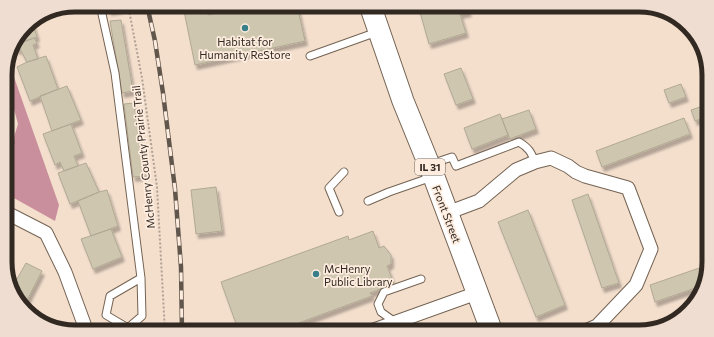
<svg xmlns="http://www.w3.org/2000/svg" width="714" height="337" font-family="Commissioner,sans-serif">
  <defs>
    <filter id="shadow"><feDropShadow dx="2.5" dy="4.5" stdDeviation="1" flood-color="#0004"/></filter>
  </defs>
  <rect width="100%" height="100%" fill="#f4dfcd"/>
  <!-- forest -->
  <path fill="#ca8f9c" d="M8,60L59,205L55,221L5,193V166L18,124L14,109L5,105V70Z"/>
  <!-- building -->
  <path fill="#cec6af" stroke="#b1a993" filter="url(#shadow)" d="M108,5H119L120,9L109,11Z
    M256,5H297L305,41L195,65L184,11L206,6L208,15Z
    M418,5H466L469,12L460,14L466,33L429,44Z
    M121,20L133,91L122,93L110,21Z
    M32,21L37,37L12,46V44L29,22Z
    M34,38L37,43L33,45L38,59L27,62L20,49L17,50L14,45Z
    M46,56L58,89L30,101L17,67L27,62Z
    M461,68L473,99L456,105L444,74Z
    M681,84L686,97L669,103L664,90Z
    M67,86L81,120L52,131L40,96Z
    M134,103L144,176L133,177L124,104Z
    M709,104V116L695,121L691,110Z
    M529,110L536,129L510,139L502,119Z
    M500,114L508,135L472,149L464,128Z
    M684,118L690,134L602,167L596,151Z
    M71,124L82,153L74,156L78,166L64,171L60,162L55,165L43,134Z
    M709,148V167L703,151Z
    M86,163L99,192L70,204L58,173Z
    M216,187L222,231L196,234L191,190Z
    M107,190L118,226L91,236L78,201L99,192Z
    M588,194L619,283L602,288L572,200Z
    M528,210L565,305L536,317L498,222Z
    M111,229L122,257L93,269L81,239Z
    M373,231L379,248L384,246L391,255V264L387,266L394,284L370,293L372,296L274,332H239L221,282L348,236L349,240Z
    M26,263L42,271L24,306L19,304L12,288Z
    M708,265L704,285L655,302L650,285Z"/>
  <g fill="none" stroke-linecap="round" stroke-linejoin="round">
    <defs>
      <path id="lane" d="M100,5L115,73L141,278L142,316L128,328L106,315L110,296L141,278
        M310,56L377,32
        M5,131L10,142L5,156
        M431,164L452,157L456,166L519,142C529,148 531,152 535,162
        M368,201L389,192L432,177
        M339,212L329,188L344,172
        M395,322L381,312L378,304L384,292L421,279"/>
      <path id="street" d="M5,212L46,233L65,272L87,332
        M447,213L479,201L516,170L535,162L551,158L568,166L576,172L585,176L628,188L651,249L636,285L597,326L583,332
        M368,332L477,293"/>
      <path id="primary" d="M370,5L403,101L434,177L492,332"/>
    </defs>
    <!-- lane casing -->
    <use href="#lane" stroke="#746353" stroke-width="9"/>
    <!-- street casing -->
    <use href="#street" stroke="#746353" stroke-width="15"/>
    <!-- primary casing -->
    <use href="#primary" stroke="#746353" stroke-width="23"/>
    <!-- path -->
    <path stroke="#b0a092" stroke-width="2" stroke-dasharray="2 2" stroke-linecap="butt" d="M128,5L142,78L157,187L165,332"/>
    <!-- lane -->
    <use href="#lane" stroke="#fff" stroke-width="7"/>
    <!-- street -->
    <use href="#street" stroke="#fff" stroke-width="13"/>
    <!-- primary -->
    <use href="#primary" stroke="#fff" stroke-width="21"/>
    <defs>
      <path id="rail" d="M147,5L155,41L163,93L175,189L181,267L182,332"/>
    </defs>
    <!-- rail casing -->
    <use href="#rail" stroke="#61564c" stroke-width="4.5"/>
    <!-- rail -->
    <use href="#rail" stroke="#feeddf" stroke-width="3" stroke-dasharray="9" stroke-linecap="butt"/>
  </g>
  <!-- markers -->
  <g fill="#387f89" stroke="#feeddf" stroke-width="1.5">
    <circle cx="245" cy="28" r="4"/>
    <circle cx="316" cy="274" r="4"/>
  </g>
  <g text-anchor="middle" dominant-baseline="central" stroke-width="3.5" stroke-linejoin="round" paint-order="stroke">
    <!-- shield labels -->
    <rect fill="#feeddf" stroke="#6e645b" stroke-width="1" x="415" y="159" width="30" height="16" rx="3"/>
    <g font-size="10" font-weight="bold" fill="#312922">
      <text x="430" y="167">IL 31</text>
    </g>
    <!-- poi labels -->
    <g font-size="11" fill="#312922" stroke="#feeddf">
      <text x="245" y="41">Habitat for<tspan x="245" dy="13">Humanity ReStore</tspan></text>
      <text x="324" y="268" text-anchor="start">McHenry<tspan x="324" dy="13">Public Library</tspan></text>
    </g>
    <!-- street labels -->
    <g font-size="11" fill="#312922" stroke="#feeddf">
      <text transform="translate(143 157) rotate(-96)">McHenry County Prairie Trail</text>
      <text transform="translate(447 214) rotate(69)">Front Street</text>
    </g>
  </g>
  <!-- crop -->
  <path d="M0 0H714V337H0ZM75 12H639A63 63 0 0 1 702 75V262A63 63 0 0 1 639 325H75A63 63 0 0 1 12 262V75A63 63 0 0 1 75 12Z" fill="#eeddd0" fill-rule="evenodd"/>
  <path fill="none" stroke="#312922" stroke-width="5" d="M75 12H639A63 63 0 0 1 702 75V262A63 63 0 0 1 639 325H75A63 63 0 0 1 12 262V75A63 63 0 0 1 75 12Z"/>
</svg>
